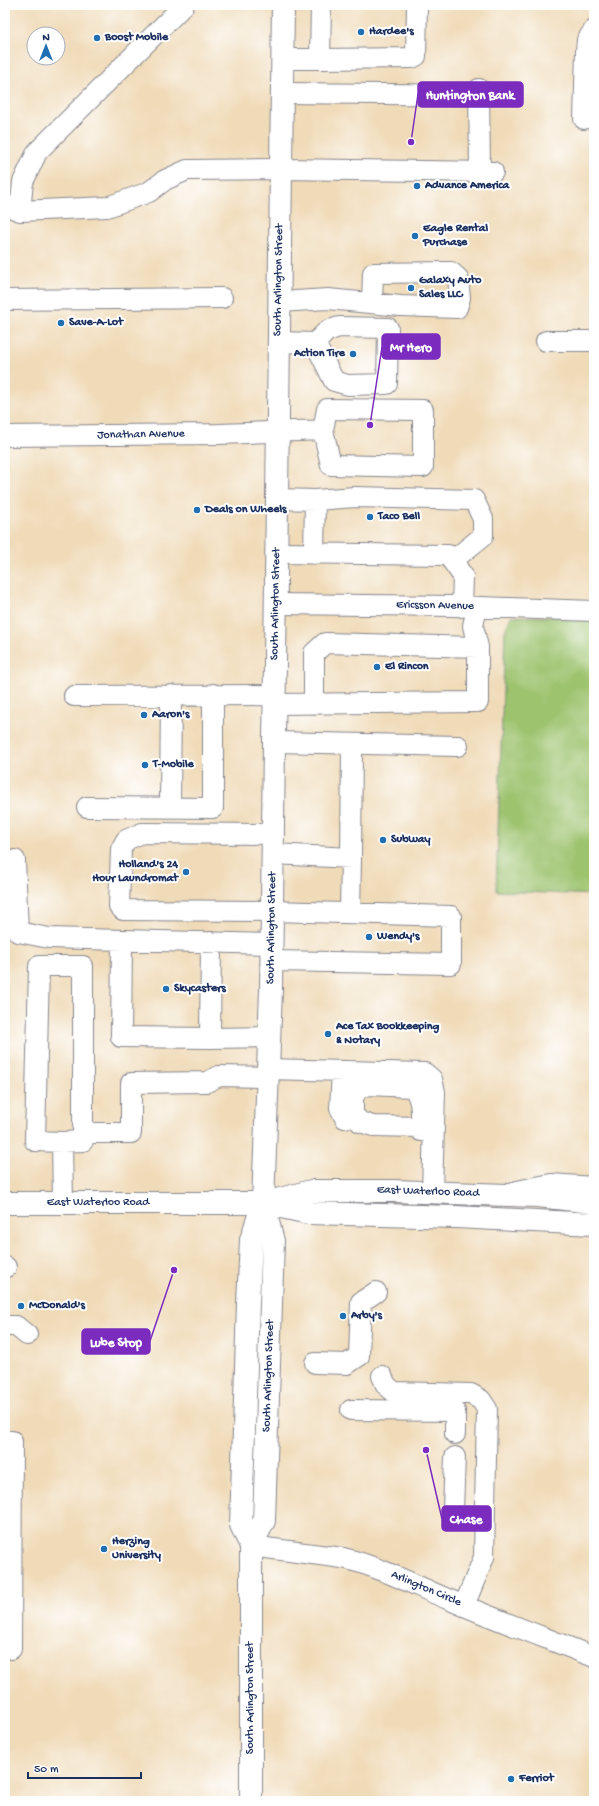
<svg xmlns="http://www.w3.org/2000/svg" width="599" height="1806" font-family="'Gochi Hand',sans-serif">
  <rect width="100%" height="100%" fill="#fff"/>
  <filter id="ink" filterUnits="userSpaceOnUse"><feTurbulence type="fractalNoise" baseFrequency=".025" numOctaves="2"/><feDisplacementMap in="SourceGraphic" scale="8" xChannelSelector="R" yChannelSelector="G"/><feConvolveMatrix kernelMatrix="1 2 1 2 8 2 1 2 1" color-interpolation-filters="sRGB"/></filter>
  <filter id="wash" filterUnits="userSpaceOnUse"><feTurbulence type="fractalNoise" baseFrequency=".012" numOctaves="4" result="noise"/><feDisplacementMap in="SourceGraphic" scale="16" xChannelSelector="R" yChannelSelector="G"/><feGaussianBlur stdDeviation="0.9" result="paint"/><feColorMatrix in="noise" values="0 0 0 0 0 0 0 0 0 0 0 0 0 0 0 0 0 1.4 0 .05"/><feComposite in="paint" operator="in"/></filter>
  <g filter="url(#wash)">
    <rect width="100%" height="100%" fill="#f0dbb9"/>
    <!-- green -->
    <path fill="#9dc36e" stroke="#5c7966" d="M511,616L594,618V895L496,891L505,631Z"/>
  </g>
  <g filter="url(#ink)">
    <g fill="none" stroke-linecap="round" stroke-linejoin="round">
      <defs>
        <path id="minor" d="M282,59H320L321,5
          M320,59L412,58L416,56L417,5
          M479,89L480,172
          M282,93L479,95
          M584,119L586,51L587,40L594,30
          M5,205L20,211L107,207L149,192L165,180L187,170L281,169L493,172
          M20,211L23,182L37,152L184,5
          M5,300L222,298
          M279,302L328,299L401,306L457,308L460,298L458,278L451,272L373,273L372,303
          M546,341H594
          M279,342L315,343L327,331L339,327L388,328L387,384L348,385L334,381L315,343
          M327,409L423,410V467L331,465L323,430Z
          M5,436L219,434L323,430
          M277,499L315,500L355,497L474,500L483,519V536L452,561
          M276,553L448,555L463,576L462,607
          M314,554L315,500
          M276,604L454,606L594,611
          M74,696L275,695
          M274,704L478,702V647L473,626L477,607
          M314,704V653L325,643L478,647
          M274,742L458,746
          M87,807L213,808V694
          M170,807L171,695
          M273,854L351,858L352,744
          M15,860L18,932L49,938L272,944
          M350,913L351,858
          M122,941L121,1037L210,1038
          M211,942L210,1038L269,1037
          M271,961L451,964V916L272,911L123,910L119,906L121,849L126,840L142,833L273,834
          M267,1069L425,1073L432,1079L435,1092L432,1191
          M342,1071L340,1108L345,1118
          M421,1127L373,1126L360,1122L353,1114V1098L358,1089L367,1085L412,1087C423,1098 421,1116 421,1131
          M83,1133H131V1083L207,1082L219,1076L267,1077
          M62,1142L83,1141V966H39L35,1141L62,1142L63,1203
          M517,1191L551,1184L594,1187
          M5,1267H6
          M5,1326H16L27,1335
          M315,1363L347,1364L359,1356L361,1302L376,1292
          M382,1376L386,1385L394,1392L471,1394L481,1400L487,1409L484,1557L464,1606
          M351,1410L455,1411V1434
          M5,1441H12L11,1649
          M453,1509L455,1457
          M251,1546L343,1558C381,1567 414,1585 450,1600C497,1620 546,1638 594,1657"/>
        <path id="major" d="M269,1202L311,1191H394L537,1196L594,1202
          M5,1203H263L309,1213L456,1217L594,1224
          M251,1546L264,1521L273,1241L263,1203
          M251,1801V1546L241,1525L248,1303L251,1240L263,1203L271,990L283,5"/>
      </defs>
      <!-- minor casing -->
      <use href="#minor" stroke="#86858c" stroke-width="22"/>
      <!-- major casing -->
      <use href="#major" stroke="#86858c" stroke-width="24"/>
      <!-- minor -->
      <use href="#minor" stroke="#fff" stroke-width="20"/>
      <!-- major -->
      <use href="#major" stroke="#fff" stroke-width="22"/>
    </g>
  </g>
  <!-- markers -->
  <g fill="#1f6fb2" stroke="#fff" stroke-width="1.5">
    <circle cx="361" cy="32" r="4"/>
    <circle cx="97" cy="38" r="4"/>
    <circle cx="417" cy="186" r="4"/>
    <circle cx="415" cy="236" r="4"/>
    <circle cx="411" cy="288" r="4"/>
    <circle cx="61" cy="323" r="4"/>
    <circle cx="353" cy="354" r="4"/>
    <circle cx="197" cy="510" r="4"/>
    <circle cx="370" cy="517" r="4"/>
    <circle cx="377" cy="667" r="4"/>
    <circle cx="144" cy="715" r="4"/>
    <circle cx="145" cy="765" r="4"/>
    <circle cx="383" cy="840" r="4"/>
    <circle cx="186" cy="872" r="4"/>
    <circle cx="369" cy="937" r="4"/>
    <circle cx="166" cy="989" r="4"/>
    <circle cx="328" cy="1034" r="4"/>
    <circle cx="21" cy="1306" r="4"/>
    <circle cx="343" cy="1316" r="4"/>
    <circle cx="104" cy="1549" r="4"/>
    <circle cx="511" cy="1779" r="4"/>
  </g>
  <g text-anchor="middle" dominant-baseline="central" stroke-width="4" stroke-linejoin="round" paint-order="stroke">
    <!-- poi labels -->
    <g font-size="12" font-weight="bold" fill="#1b2f5e" stroke="#fff" text-anchor="start">
      <text x="369" y="32">Hardee's</text>
      <text x="105" y="38">Boost Mobile</text>
      <text x="425" y="186">Advance America</text>
      <text x="423" y="229">Eagle Rental<tspan x="423" dy="14">Purchase</tspan></text>
      <text x="419" y="281">Galaxy Auto<tspan x="419" dy="14">Sales LLC</tspan></text>
      <text x="69" y="323">Save-A-Lot</text>
      <text x="345" y="354" text-anchor="end">Action Tire</text>
      <text x="205" y="510">Deals on Wheels</text>
      <text x="378" y="517">Taco Bell</text>
      <text x="385" y="667">El Rincon</text>
      <text x="152" y="715">Aaron's</text>
      <text x="153" y="765">T-Mobile</text>
      <text x="391" y="840">Subway</text>
      <text x="178" y="865" text-anchor="end">Holland's 24<tspan x="178" dy="14">Hour Laundromat</tspan></text>
      <text x="377" y="937">Wendy's</text>
      <text x="174" y="989">Skycasters</text>
      <text x="336" y="1027">Ace Tax Bookkeeping<tspan x="336" dy="14">&amp; Notary</tspan></text>
      <text x="29" y="1306">McDonald's</text>
      <text x="351" y="1316">Arby's</text>
      <text x="112" y="1542">Herzing<tspan x="112" dy="14">University</tspan></text>
      <text x="519" y="1779">Ferriot</text>
    </g>
    <!-- street labels -->
    <g font-size="12" fill="#1b2f5e" stroke="#fff">
      <text transform="translate(279 280) rotate(-89)">South Arlington Street</text>
      <text transform="translate(141 435) rotate(-1)">Jonathan Avenue</text>
      <text transform="translate(276 604) rotate(-89)">South Arlington Street</text>
      <text transform="translate(435 606) rotate(1)">Ericsson Avenue</text>
      <text transform="translate(272 928) rotate(-89)">South Arlington Street</text>
      <text transform="translate(428 1192) rotate(2)">East Waterloo Road</text>
      <text x="98" y="1203">East Waterloo Road</text>
      <text transform="translate(269 1376) rotate(-88)">South Arlington Street</text>
      <text transform="translate(426 1589) rotate(23)">Arlington Circle</text>
      <text transform="translate(251 1698) rotate(-90)">South Arlington Street</text>
    </g>
  </g>
  <!-- callouts -->
  <path fill="none" stroke="#7b2cbf" stroke-width="1.5" d="M411 142L418 94M370 425L382 347M174 1270L150 1341M426 1450L442 1519"/>
  <g fill="#7b2cbf" stroke="#fff" stroke-width="1.5">
    <circle cx="411" cy="142" r="4"/>
    <circle cx="370" cy="425" r="4"/>
    <circle cx="174" cy="1270" r="4"/>
    <circle cx="426" cy="1450" r="4"/>
  </g>
  <g fill="#7b2cbf" stroke="#7b2cbf" stroke-width="1.5">
    <rect x="418" y="82" width="105" height="25" rx="4"/>
    <rect x="382" y="334" width="58" height="25" rx="4"/>
    <rect x="82" y="1329" width="68" height="25" rx="4"/>
    <rect x="442" y="1506" width="49" height="25" rx="4"/>
  </g>
  <g font-size="13" text-anchor="middle" font-weight="bold" fill="#fff">
    <text x="470" y="99">Huntington Bank</text>
    <text x="411" y="351">Mr Hero</text>
    <text x="116" y="1346">Lube Stop</text>
    <text x="466" y="1523">Chase</text>
  </g>
  <!-- margin -->
  <rect width="599" height="1806" fill="none" stroke="#fff" stroke-width="20"/>
  <!-- north arrow -->
  <g transform="translate(46 46)"><circle r="19" fill="#ffffff" stroke="#a4acbf"/>
  <path d="M0-3L7 15L0 10L-7 15Z" fill="#1f6fb2"/>
  <text y="-6" font-size="11" font-weight="bold" text-anchor="middle" fill="#1b2f5e">N</text>
  </g>
  <!-- scale -->
  <path d="M28 1772v6h113v-6" fill="none" stroke="#1b2f5e" stroke-width="2"/>
  <text x="34" y="1772" font-size="12" fill="#1b2f5e" stroke="#ffffff" stroke-width="3" paint-order="stroke">50 m</text>
</svg>
